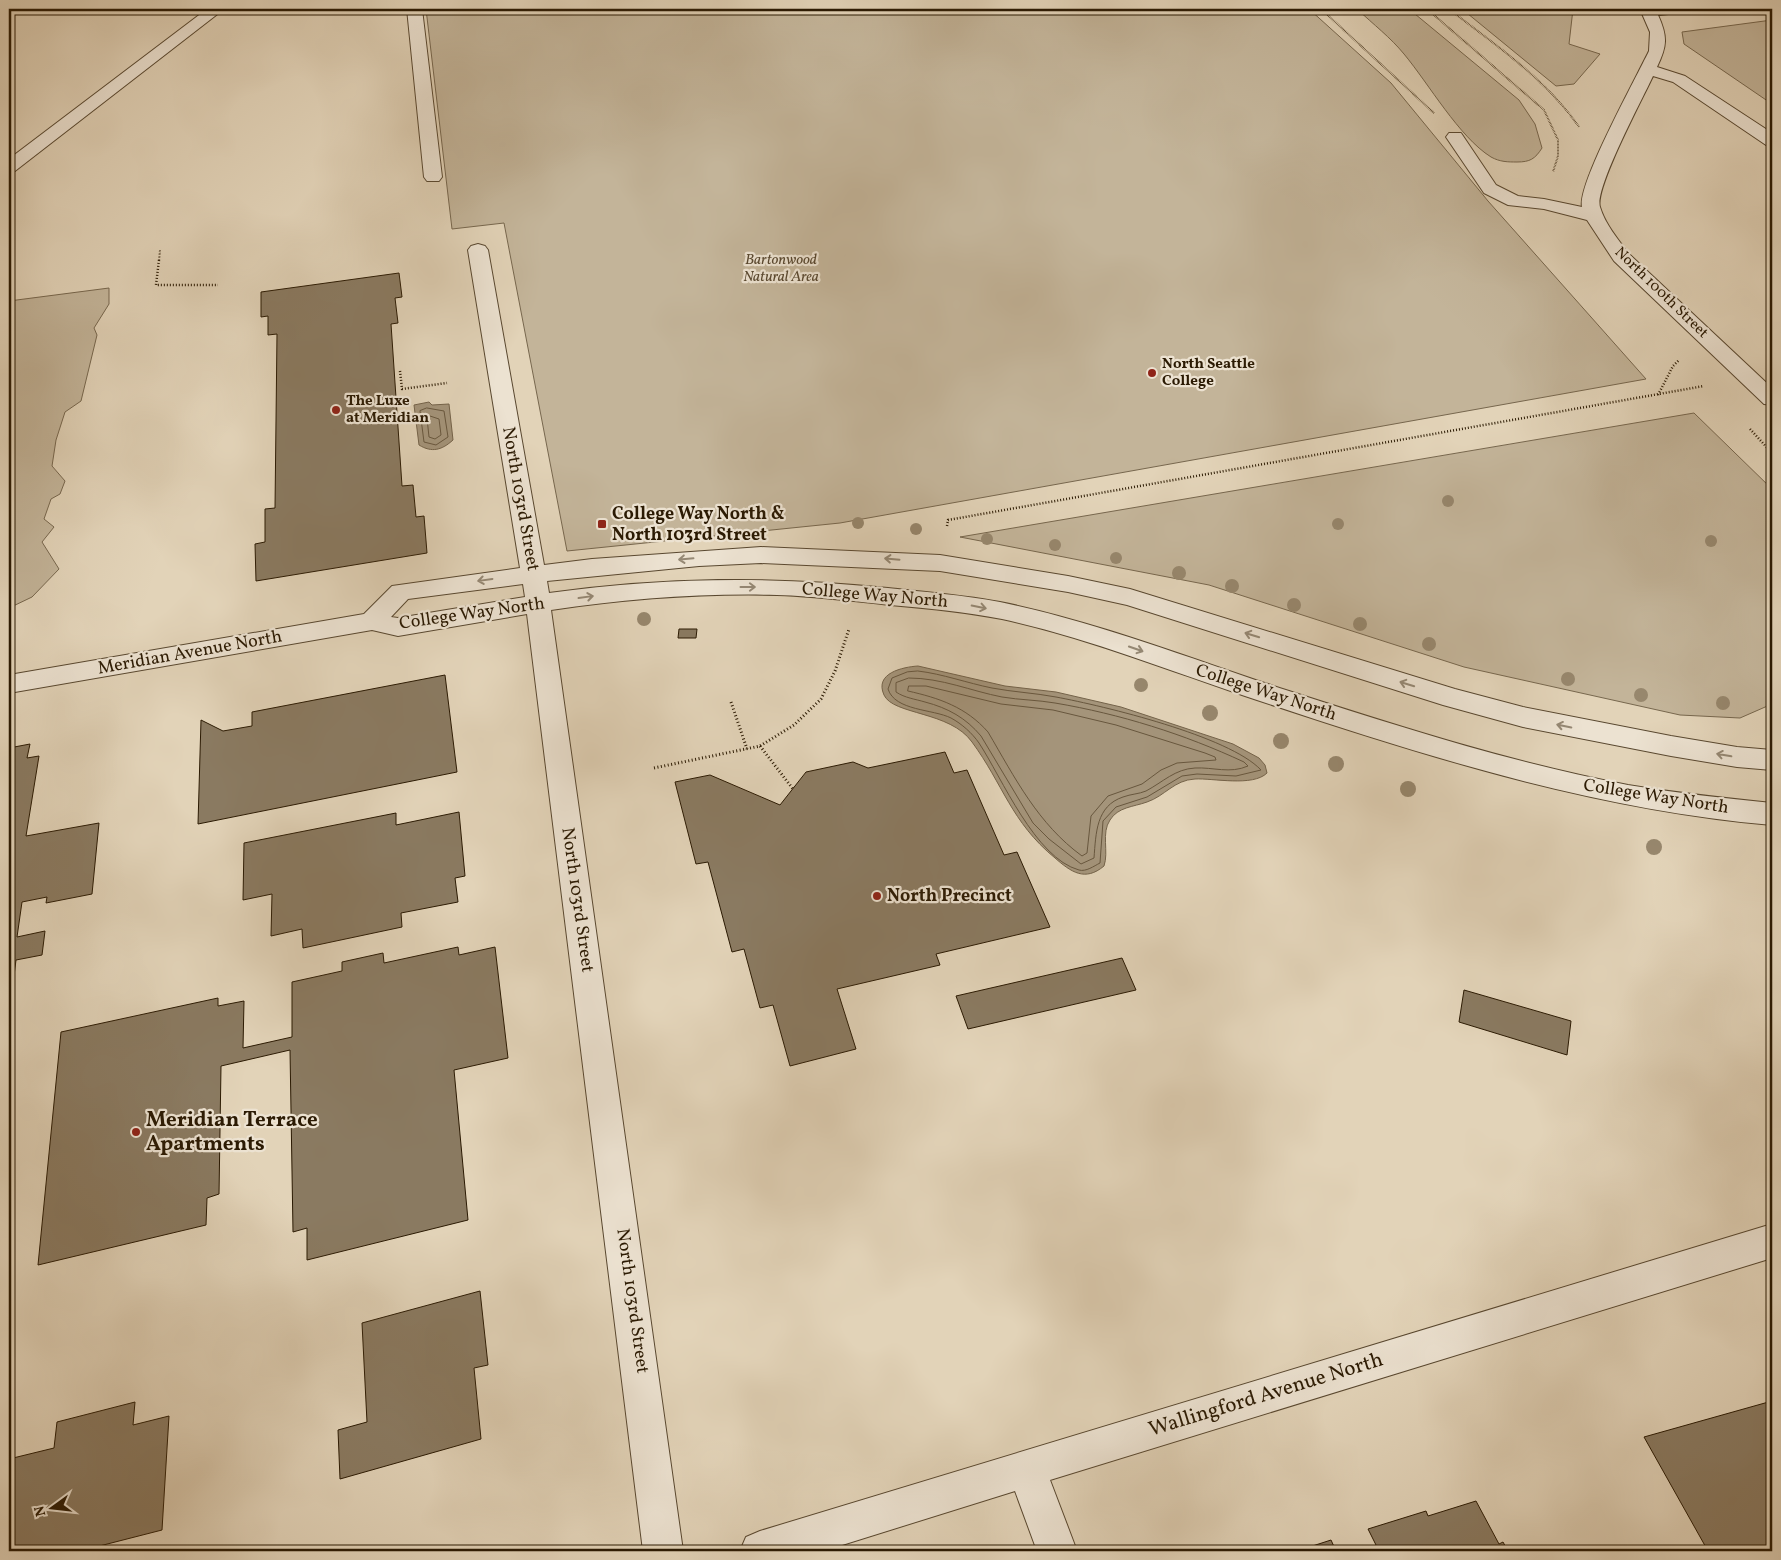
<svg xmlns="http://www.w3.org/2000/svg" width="1781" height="1560" font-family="Vollkorn,serif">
  <rect width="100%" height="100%" fill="#e2d3b8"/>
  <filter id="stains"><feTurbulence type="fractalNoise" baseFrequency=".004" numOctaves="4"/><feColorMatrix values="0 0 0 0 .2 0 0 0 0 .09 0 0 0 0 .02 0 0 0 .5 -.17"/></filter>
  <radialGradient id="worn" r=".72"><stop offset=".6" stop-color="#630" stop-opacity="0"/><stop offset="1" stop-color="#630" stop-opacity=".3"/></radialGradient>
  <!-- green -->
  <path fill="#c3b499" stroke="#77674e" d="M426,9H1309L1391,83L1488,201L1646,379L840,523L567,551L504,223L452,229Z
    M1357,9H1409L1519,100L1535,124L1542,148C1535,159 1530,162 1517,162C1508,162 1500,162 1491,157C1459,137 1429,84 1404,54C1391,38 1373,24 1357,9Z
    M1462,9H1573L1569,44L1600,54L1574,84L1556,86Z
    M1772,20V104L1684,44L1682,32Z
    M109,288V304L94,328L97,335L81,401L65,412L56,440L52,466L65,481L60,494L51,499L44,519L54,527L42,542L59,569L32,597L9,608V301Z
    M1694,413L1772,489V704L1740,718L1680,715L1464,667L1209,585L960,537Z"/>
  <!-- water -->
  <path fill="#a4947a" stroke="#74634a" d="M429,402L432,405L449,404L453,440C442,450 432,453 419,445L414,405Z
    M918,666L1005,686L1056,692L1121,707L1233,744L1259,758L1265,765L1267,773C1253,787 1213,778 1195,779C1174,780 1165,796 1147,802C1133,807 1118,807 1110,820C1101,833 1109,852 1104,866C1085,882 1071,872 1055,858C1011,822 1003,784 972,742C950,711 893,715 884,695C874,673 903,667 918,666Z"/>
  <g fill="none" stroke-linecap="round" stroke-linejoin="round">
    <!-- shore -->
    <path stroke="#68573e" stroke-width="1" d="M427,408L444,411L448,437L436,445L424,442L420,411Z
      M430,416L439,419L441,435L435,439L429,437L427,418Z
      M918,671C943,674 967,683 992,688C1013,692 1035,693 1056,697C1104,706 1229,736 1261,770L1236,776L1197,774L1182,776L1147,797L1116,807L1103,821L1100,863C1094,866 1086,872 1079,870C1035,858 1002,778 979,743C972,733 962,724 951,718C933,709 895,711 888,689L892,678L907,672Z
      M909,678C942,678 971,691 1002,697C1020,700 1038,700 1055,703C1120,714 1184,734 1244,762L1248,766C1230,774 1213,767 1195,768C1175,769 1163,782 1146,791C1139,794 1131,794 1123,797C1096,806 1096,833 1094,858L1081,864L1049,839L1033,823L981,736C966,718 948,708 925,702C915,699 905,698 896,692V683Z
      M909,686H926L1001,704L1053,710L1116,725L1205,753L1215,757L1216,760L1177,763L1161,770L1142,784L1108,796L1091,816L1087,853L1082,856C1038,824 1015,778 988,732C966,707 939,698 908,691Z"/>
  </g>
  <!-- building -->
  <path fill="#8a7a61" stroke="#2b1a03" d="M399,273L402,297L395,298L398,323L391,324L402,486L413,485L416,517L424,516L427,553L256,581L255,544L265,542V509L275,508L277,334L268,335V316L261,317V292Z
    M679,629H697L696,638H678Z
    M445,675L457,772L198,824L201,720L223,731L252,726V712Z
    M30,744L27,758L39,756L26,836L99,823L92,894L46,903L47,897L22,902L17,937L45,931L42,955L16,960L9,1015V748Z
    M945,752L954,773L967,770L1004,855L1017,852L1050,927L936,954L940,965L837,989L856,1049L790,1066L773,1005L760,1008L744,949L732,952L708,862L696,864L675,782L710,775L780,805L806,772L853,762L868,768Z
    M459,812L465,876L455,878L458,902L401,913L402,927L303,948L302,929L271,936L272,894L243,900L244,843L396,813V825Z
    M458,947L459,955L495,947L508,1058L454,1070L468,1220L307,1260V1228L293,1232L290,1050L221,1066L219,1194L207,1198L206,1225L38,1265L61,1032L218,998V1006L244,1001L243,1048L292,1037V982L342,971V962L383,953L384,963Z
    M1122,958L1136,990L968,1029L956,996Z
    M1464,990L1571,1021L1567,1055L1459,1022Z
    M480,1291L488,1365L474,1368L481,1439L340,1479L338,1430L367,1422L362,1323Z
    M1772,1401V1551H1708L1644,1437Z
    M135,1402L133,1425L169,1416L162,1530L80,1551H9V1459L54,1448L57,1422Z
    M1476,1501L1499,1544L1503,1542L1508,1551H1379L1368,1529L1426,1511L1428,1516Z
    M1331,1540L1336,1551H1297Z"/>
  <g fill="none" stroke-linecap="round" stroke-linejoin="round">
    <defs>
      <path id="minor" d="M207,9H224L15,171L9,172V159Z
        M407,9H422L442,177L439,181H427L424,177Z
        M1640,9H1691L1689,12L1658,15C1668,37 1667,46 1657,67L1685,76L1772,133V146L1766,145L1673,82L1653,76C1643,98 1594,189 1600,207C1605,224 1618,239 1628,253L1772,388V405L1764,404L1614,261L1587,220L1544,209L1508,205L1484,193L1446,137L1449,133H1461L1496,185L1518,196L1544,199L1582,207C1577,185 1636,78 1649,51L1650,32Z
        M478,244L485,246L488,250L544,565L592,559L761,547L940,555L1068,576L1130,589L1455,689L1523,707L1671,736L1737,747L1772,750V770L1737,767L1671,756L1523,727L1443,705L1127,605L1068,592L940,571L761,563L699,566L547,581L549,593C665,577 771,576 888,588C925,592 963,595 1000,602C1098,622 1194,660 1289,691C1400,727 1513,763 1628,785C1676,793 1724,798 1772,803V825C1589,809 1415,753 1242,695C1163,668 1084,637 1002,619C965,612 927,608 890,605C852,601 815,596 777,595C702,593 626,599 551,610L683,1551H643L527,614L398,636L372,630L9,693V675L364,614L392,586L520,568L468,250L471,246ZM523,584L525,597L398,618L391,617L408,599Z
        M1772,1224V1258L1050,1480L1077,1551H1037L1015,1491L823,1551H740L746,1537L760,1531Z"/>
    </defs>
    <!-- minor casing -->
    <use href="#minor" stroke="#594830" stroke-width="2"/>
    <!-- path-far2 -->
    <path stroke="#2b1a03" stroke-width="2" stroke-dasharray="0.5 1" stroke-linecap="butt" d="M1321,9L1434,113
      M1427,9L1544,110L1558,140V156L1553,172
      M1449,9C1495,45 1545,78 1579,127
      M159,261L160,250"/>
    <!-- path-far1 -->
    <path stroke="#2b1a03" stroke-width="2.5" stroke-dasharray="1 2" stroke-linecap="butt" d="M159,260L156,285H218
      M400,371L402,389L447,383
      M1658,395L1673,366L1679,360
      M1750,429L1772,453
      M947,526L948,520L1704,386"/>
    <!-- path -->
    <path stroke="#2b1a03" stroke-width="3" stroke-dasharray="1 2.5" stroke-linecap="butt" d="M731,702L747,749
      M760,746L793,789
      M654,768L760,746L794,725L821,699L835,671L849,629"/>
    <!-- minor -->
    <use href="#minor" fill="#ece2d1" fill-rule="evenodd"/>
  </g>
  <!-- trees -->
  <g fill="#97876d">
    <circle cx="1448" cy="501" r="6"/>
    <circle cx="858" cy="523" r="6"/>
    <circle cx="1338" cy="524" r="6"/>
    <circle cx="916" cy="529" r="6"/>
    <circle cx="987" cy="539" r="6"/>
    <circle cx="1711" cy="541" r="6"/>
    <circle cx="1055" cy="545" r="6"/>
    <circle cx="1116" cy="558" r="6"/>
    <circle cx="1179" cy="573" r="7"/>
    <circle cx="1232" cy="586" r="7"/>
    <circle cx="1294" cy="605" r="7"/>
    <circle cx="644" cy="619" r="7"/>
    <circle cx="1360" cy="624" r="7"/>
    <circle cx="1429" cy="644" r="7"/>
    <circle cx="1568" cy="679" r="7"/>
    <circle cx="1141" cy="685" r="7"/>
    <circle cx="1641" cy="695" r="7"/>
    <circle cx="1723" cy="703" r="7"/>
    <circle cx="1210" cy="713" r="8"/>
    <circle cx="1281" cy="741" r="8"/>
    <circle cx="1336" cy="764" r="8"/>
    <circle cx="1408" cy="789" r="8"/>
    <circle cx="1654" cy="847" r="8"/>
  </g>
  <!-- one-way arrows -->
  <defs><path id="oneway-shaft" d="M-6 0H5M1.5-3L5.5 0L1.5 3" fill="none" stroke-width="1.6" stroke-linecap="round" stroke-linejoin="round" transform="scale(1.25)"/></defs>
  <g stroke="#958874">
    <use href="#oneway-shaft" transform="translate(686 559) rotate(175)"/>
    <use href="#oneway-shaft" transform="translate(892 559) rotate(-175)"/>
    <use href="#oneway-shaft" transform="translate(485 580) rotate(172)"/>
    <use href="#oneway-shaft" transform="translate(748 587)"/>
    <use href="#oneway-shaft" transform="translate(586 597) rotate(-8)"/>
    <use href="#oneway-shaft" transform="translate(979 607) rotate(11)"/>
    <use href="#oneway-shaft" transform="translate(1252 635) rotate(-163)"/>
    <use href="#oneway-shaft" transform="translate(1136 649) rotate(19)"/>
    <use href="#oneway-shaft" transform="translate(1407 684) rotate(-163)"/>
    <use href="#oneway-shaft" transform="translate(1564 726) rotate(-168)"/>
    <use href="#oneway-shaft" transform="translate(1724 755) rotate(-170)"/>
  </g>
  <!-- markers -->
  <g fill="#8f2418" stroke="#ece2d1" stroke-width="2">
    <circle cx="1152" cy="373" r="5"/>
    <circle cx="336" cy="410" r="5"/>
    <rect x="597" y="519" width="10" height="10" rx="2.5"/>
    <circle cx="877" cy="896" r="5"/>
    <circle cx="136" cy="1132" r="5"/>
  </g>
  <g text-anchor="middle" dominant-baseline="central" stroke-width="4.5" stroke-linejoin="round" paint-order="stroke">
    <!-- far-park labels -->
    <g font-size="15" font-style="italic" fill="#594830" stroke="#ece2d1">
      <text x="781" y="260">Bartonwood<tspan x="781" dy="17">Natural Area</tspan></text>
    </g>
    <!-- far-street labels -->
    <g font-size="15" fill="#2b1a03" stroke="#ece2d1">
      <text transform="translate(1661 293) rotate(44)">North 100th Street</text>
    </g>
    <!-- far-poi labels -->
    <g font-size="15" font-weight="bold" fill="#2b1a03" stroke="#ece2d1" text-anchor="start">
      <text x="1162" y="364">North Seattle<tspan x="1162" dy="17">College</tspan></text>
      <text x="346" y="401">The Luxe<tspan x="346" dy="17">at Meridian</tspan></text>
    </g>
    <!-- street labels -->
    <g font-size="18" fill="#2b1a03" stroke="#ece2d1">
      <text transform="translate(520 499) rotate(80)">North 103rd Street</text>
      <text transform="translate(875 596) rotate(5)">College Way North</text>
      <text transform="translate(472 614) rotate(-8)">College Way North</text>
      <text transform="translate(190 653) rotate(-10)">Meridian Avenue North</text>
      <text transform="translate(1266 693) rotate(18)">College Way North</text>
      <text transform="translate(1656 797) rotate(9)">College Way North</text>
      <text transform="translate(577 900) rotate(82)">North 103rd Street</text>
      <text transform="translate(632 1301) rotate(82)">North 103rd Street</text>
    </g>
    <!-- poi labels -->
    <g font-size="18" font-weight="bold" fill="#2b1a03" stroke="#ece2d1" text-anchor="start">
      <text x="612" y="514">College Way North &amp;<tspan x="612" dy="21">North 103rd Street</tspan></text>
      <text x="887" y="896">North Precinct</text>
    </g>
    <!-- near-poi labels -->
    <g font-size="21" font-weight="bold" fill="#2b1a03" stroke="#ece2d1" text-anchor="start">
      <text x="146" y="1120">Meridian Terrace<tspan x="146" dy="24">Apartments</tspan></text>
    </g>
    <!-- near-street labels -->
    <g font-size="21" fill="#2b1a03" stroke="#ece2d1">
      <text transform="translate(1266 1395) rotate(-17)">Wallingford Avenue North</text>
    </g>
  </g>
  <!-- margin -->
  <rect width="1781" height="1560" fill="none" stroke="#e2d3b8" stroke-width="30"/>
  <rect x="10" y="10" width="1761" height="1540" fill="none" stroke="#2b1a03" stroke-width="2.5"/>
  <rect x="15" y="15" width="1751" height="1530" fill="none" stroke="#2b1a03"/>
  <!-- north arrow -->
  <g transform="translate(52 1508) rotate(255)" stroke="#ece2d1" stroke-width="4" paint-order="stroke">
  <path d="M0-4L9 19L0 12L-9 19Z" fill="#2b1a03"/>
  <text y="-8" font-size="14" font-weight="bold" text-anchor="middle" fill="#2b1a03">N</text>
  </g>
  <rect width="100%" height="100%" filter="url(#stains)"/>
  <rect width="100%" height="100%" fill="url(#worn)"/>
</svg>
